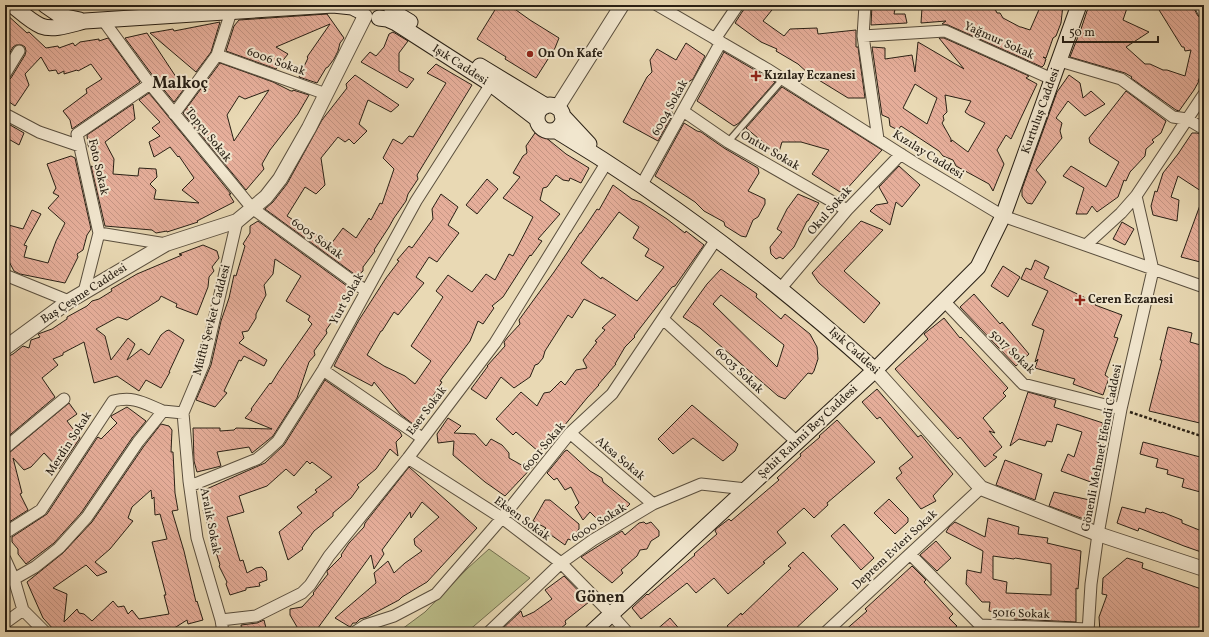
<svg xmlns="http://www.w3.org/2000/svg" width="1209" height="637" font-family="Vollkorn,serif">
  <defs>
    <pattern id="building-back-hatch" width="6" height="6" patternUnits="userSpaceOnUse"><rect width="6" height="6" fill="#e6ae9a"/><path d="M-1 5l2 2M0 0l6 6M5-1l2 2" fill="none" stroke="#c59584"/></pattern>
  </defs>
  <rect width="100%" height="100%" fill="#e9d9b4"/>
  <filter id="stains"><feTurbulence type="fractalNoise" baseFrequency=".005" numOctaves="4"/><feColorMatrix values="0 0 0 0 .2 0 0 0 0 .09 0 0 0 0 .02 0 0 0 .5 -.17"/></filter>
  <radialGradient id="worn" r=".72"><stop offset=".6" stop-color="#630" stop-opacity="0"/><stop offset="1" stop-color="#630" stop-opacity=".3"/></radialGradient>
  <!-- park -->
  <path fill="#bbbe8a" stroke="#726f50" d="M489,549L530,578L467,632H398L425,612L468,568Z"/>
  <!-- building -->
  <path fill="url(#building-back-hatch)" stroke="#292015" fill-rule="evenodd" d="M498,5H509L530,20L559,38L555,48L536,78L505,59L506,57L477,39Z
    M745,5H776L763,21L784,36L790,29L817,28L818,34L856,30V47H858L865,98H848L809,74L798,64L776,51L777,49L761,42L735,23L744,9Z
    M872,5H896L894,14H905L907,23L871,25Z
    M925,5H993L997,13H1000L1003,18L1020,27H1021L1030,30L1041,5H1063L1061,23L1056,36L1053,38L1046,58L1043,57L1046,59L1044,65L1042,67L948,25L942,24L946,21L921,23L922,8Z
    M1091,5H1128L1123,20L1149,32L1126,47L1145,64H1150L1163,70H1167L1185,76L1191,50L1185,51L1184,47H1182L1156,5H1192L1198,16L1202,20L1204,31V68L1198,81H1199L1194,90L1179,111L1176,110L1131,78L1132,77L1125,73L1070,57L1079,34V35L1087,11Z
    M5,13L27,33L29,32L46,48L58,46L59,48L73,43L75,46L80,42L99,39V41L108,38L140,82L72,129L70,120L63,111L87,93L86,89L102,79L91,64L78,71L77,70L64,74V71L58,74L56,70L49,71L41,57L25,74L29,85L15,106L5,99V81L9,80L11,78L25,55L26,51L25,47L22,45H16L13,47L5,61Z
    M327,14L344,38L340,43L338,51L334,59L328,67L326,68L317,83L299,77L308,58L307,57L330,24L276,47L288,54L276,69L226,51L234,26L239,20Z
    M220,22L211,52L196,72L150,33L173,29L174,31Z
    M393,32L408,41L399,53V71L414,79L407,88L361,62L370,52L376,56L384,47L389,34Z
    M147,33L184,89L174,102L156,80L125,38Z
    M939,38H944L1029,76L1026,78L1037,84L1011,139L1006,135L997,150L1004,164L993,191L989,184L956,166L953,160L943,156L939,151L901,126L898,130L890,126L889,118L882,115L872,47L885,48V59L912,55L915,72L918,42L964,69ZM915,84L937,98L927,124L903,108ZM945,95L971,101L965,112L969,115L985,123L968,152L952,140L951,142V139L942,123L944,120L943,116L947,112Z
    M686,43L705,56L693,79L682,86L669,106L673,114L658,141L623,122L647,77L652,72L650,60L657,49L676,60Z
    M724,52L775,82L739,123L734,126L697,101Z
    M220,63L273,82L291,91H293V90L309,95L298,114L270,150L262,164L264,169L246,190L183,113ZM269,90L234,141L227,115L239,96L245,99Z
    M436,64L472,85L417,175L418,179L408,194L406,201L394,218L389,227L374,250L375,251L363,267V271L357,276L265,209L273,202L287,184L322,120L347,88L346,84L355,75L399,105L391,112L368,100L359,124L367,131L354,144L349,139L345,142L338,137L321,158L325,185L316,194L305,187L287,216L331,244L343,228L356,238L369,218L371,220L380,203L382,204L394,169L383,158L393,139L402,144L409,136L413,137L446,83L427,73Z
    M1069,75L1080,83L1083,98L1091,91L1105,104L1085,116L1068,101L1056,118L1062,123L1060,131L1062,138L1036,170L1046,182L1032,204L1027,203L1022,196V189L1057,92Z
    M782,87L882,150L844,192H840L812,174L829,150L801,142H782L779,152L770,148L746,128Z
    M1126,91L1166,121L1161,133L1152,140L1154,142L1146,149L1145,156L1130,172L1126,181L1124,180L1118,197L1097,212L1092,206L1087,214H1076L1084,188L1063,176L1071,166L1106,187L1119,162L1090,143L1089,138Z
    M149,93L231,194H229L234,202L197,221L198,222L167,232V231L156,233L152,230L105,226L91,166L100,170L88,145L87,135L133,104L135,119L105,142L114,159L113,174L138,176L139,168L156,169L157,177L150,184L156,190L154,199L199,203L182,190L194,178L179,156L178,157L170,147L154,157L149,142L160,136L152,128L160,122L139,100Z
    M5,122L24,133L19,145L5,137Z
    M684,123L697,131L701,132L724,148L758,168L759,173L748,191L765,199V204L758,217L753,220L746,237L741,236L725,226L724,222L704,211L695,202L655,176Z
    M539,132L566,154L589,168L581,183L570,178L569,181L563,180L556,175L547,187L543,188L540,200L560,214L538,239L542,241L531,256L530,255L503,297L492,306L494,308L483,324L478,321L470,341L440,381L442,382L424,410V413L413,424L400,414L374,382L372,386L334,366L339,356L359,320L386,278L399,261L397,260L409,246L412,248L433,219L432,209L441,194L458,207L448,225L459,233L437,262L429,257L416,277L424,283L398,315L394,312L382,331H381L367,355L384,366L405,376L415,384L431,361L411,346L443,297L436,291L448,275L472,292L486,274L495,280L509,254L513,256L533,217L503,198L520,177L513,173L523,156L527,153L526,146L535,133Z
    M1192,133H1197L1204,136V193L1178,176L1171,197L1179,200L1177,221L1153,215L1151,206L1155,191L1157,192L1163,173L1178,154Z
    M71,156L75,158L91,229L87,235L83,250L77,254L78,257L65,283L20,274L14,271L5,254V224L23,229L32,210L41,214L24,245L27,246L24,257L48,263L56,241L65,223L48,208L59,196L53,193L56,188L47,164Z
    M899,166L920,185L902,207L896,202L890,225L870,211L876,205L888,203L879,187Z
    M487,179L498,189L477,214L466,205Z
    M613,185L632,199L641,202L667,219L685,233L686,231L704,245L675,286L672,287L634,336L635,337L625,347L615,364H616L598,385H599L587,398L564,426L562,425L539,452L516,432L513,435L496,419L521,392L537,406L544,393L550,392L561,381L565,385L576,370L587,368L583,360L597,342L595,341L605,330L602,328L616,315L584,299L572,318L568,315L545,351L543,358L538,364L535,365L530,377L514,388L501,377L486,399L471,389L488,366H487L505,346L504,342L507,338L520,324L519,320L554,272L567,253L580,233H581L597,209L599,210ZM619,212L639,227L633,238L649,249L645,256L664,267L637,301L602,277L601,279L581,263Z
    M798,194L819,203L808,221H807L794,247L783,259L780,257L776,259L771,254L770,247L782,232L777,229L787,209Z
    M1203,197H1204V263L1181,257Z
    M258,221L351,289L336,316L326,330L327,333L314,351L315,355L309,362L297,398L273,436L252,453L249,447L217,452L221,466L197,472L194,461L193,428H220V431L234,430L236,428L272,429L245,418L252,410L251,409L270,383L271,384L279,371L312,324L308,320L310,316L286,301L301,276L275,259L273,274L264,285L266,295L256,314V318L248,331L242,332L244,338L239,343L267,360L264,366L244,356L241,361L239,360L224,391L227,393L215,407L196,400L211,365L221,321L229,298L234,275L236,276L245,246L243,244L250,233V226Z
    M861,221L883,230L844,271L880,303L864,323L819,283L812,273Z
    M1122,222L1134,229L1125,245L1113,239Z
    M203,245L217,251L219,258L212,267L214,271L209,277L208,287L197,315L176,307L177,304L161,296L159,300L127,320L118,317L96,329L105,336L111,360L128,338L135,344L127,360L141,349L149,355L161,335L166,331L169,330L184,340L169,372H170L161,388L146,380L139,391L117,376L94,383L84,342L63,353V355L53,359L58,365L42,378L55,397L5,439V358L13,354L23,346L29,348L31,340L40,337L38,334L52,329L67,319V317L87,306L92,301L99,299L112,291L111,289L137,274L182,255L179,254Z
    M1035,260L1049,267L1044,278L1096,303L1095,305L1122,315L1114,337L1118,338L1105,375L1109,378L1103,395L1073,384L1075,379L1035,368L1038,359L1035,362L1044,330L1032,325L1048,291L1021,279L1026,268L1031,270Z
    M1003,266L1020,277L1008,297L991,286Z
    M721,269L757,294L756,297L781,319L785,314L810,334L817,347L818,359L814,371L812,374L808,373L785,399L778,396L700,328L683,317L707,284ZM721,295L784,345L777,367L713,304Z
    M974,294L1000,324L1002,322L1029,354L1016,366L960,307Z
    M944,318L960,338L961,337L1008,388L1003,393L1006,396L983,418L995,433L989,431L1002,447L993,455L997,457L985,467L960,437L958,439L895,369L928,339L924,334Z
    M1168,327L1192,333L1190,342L1204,346V424L1149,411L1162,360H1160Z
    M325,380L400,432L402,436L396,442L398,456L390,449L376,469L357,485L359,487L351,498L333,513V516L314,531L302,548L303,549L288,560L279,532L302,513L297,507L317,492L315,490L332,477L312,462L310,464L307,461L294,476L286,469L267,486L239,496L244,512L227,517L240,561L243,560L247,573L256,568L262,567L266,571L267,580L259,583L260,586L246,588V590L230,595L226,584L227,582L219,566L220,565L203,510L206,509L202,491L265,463L284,445Z
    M877,389L918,437L921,435L953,474L933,496L936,501L921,509L896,478L902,473L899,468L913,457L880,417L877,419L862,402Z
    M1028,392L1056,400L1054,407L1103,423L1097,442L1106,445L1099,466L1102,467L1096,484L1061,471L1068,454L1074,457L1082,432L1057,424L1052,442L1047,441L1045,446L1019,439L1010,446Z
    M69,403L77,414L67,421L80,438L59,469L44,453L31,467L24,470L13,458L22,493L20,494L28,510L6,524L5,455L9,453Z
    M692,405L738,444L735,451L723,461L693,438L673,454L658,439Z
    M127,407L146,421L132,438L81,513L54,543L26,564L18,554V549L12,542V537L47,514L97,438L98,437L101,439L117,423L111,417V416Z
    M448,418L461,426L454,433L475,434L486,446L491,439L502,445L509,453V458L525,467L537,462L505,496L485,482L453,455L454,441L438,443L437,434Z
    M837,420L875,462L827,503L828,505L814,518L804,508L777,532L786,543L763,562L765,563L728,594L714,578L696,593L687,583L641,619L632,608L647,594L648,595L695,555L694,554L717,534L715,531L716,529L729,519L731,521L779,480L777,478L801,456L800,454L820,437L819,436Z
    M161,424L169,426L172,430L171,452H173L175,493L178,510L172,511L184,551L196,602L197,601L203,620L188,624L187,620L168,632H54L55,631L43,618L27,582L63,553L92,522L144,446ZM151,490L152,499L154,497L155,515L160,514L167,539L152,542L166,595H164L169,614L139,619L132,610L128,614L124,606L118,607L113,601L92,621L84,614L79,613L77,609L64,622L67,594L53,588L86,565L97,576L107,572L95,562L110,549L133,521L128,518L132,507Z
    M1143,442L1204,458V493L1182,487L1184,479L1167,474L1168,470L1156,467L1158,459L1140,454Z
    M567,450L590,471L602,478L603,482L630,504L623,511L597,519L590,512L583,520L575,507L579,503L571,487L565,490L557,478L554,480L547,473L565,451Z
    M1005,460L1042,474L1035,500L996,485Z
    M409,467L477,528L427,582L402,597L399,600L367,617L360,619L356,623H353L350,627L335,618L376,583L374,573L388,561L394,573L405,563L422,551L415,545L414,539L439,517L422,502L411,518L410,512L382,550L384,554L374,569L371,555L315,632H300L290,615V609L302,607L314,594L313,593L328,574L327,572V571L342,556L341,555L349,543L364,527L365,523Z
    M1054,492L1094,501L1089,521L1049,506Z
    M889,499L908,518V522L895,534L874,513Z
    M545,500H550L579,524V529L571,540L568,539L565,545L544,530L546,528L533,521Z
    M1122,507L1145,513L1146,508L1161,513L1162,512L1182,520V523L1204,532V553L1184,546L1139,528L1138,531L1117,523Z
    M988,518L1019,527L1018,534L1048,538L1047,543L1081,551L1078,589L1076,588V622L1014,619V616L989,611L990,602H982L966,584L967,570L981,573L983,551L946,532L949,527L955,522L985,537ZM993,556L1014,559L1015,558L1051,564V595L1006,593L1007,582L993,579Z
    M644,522L646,524L651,522L659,531V536L651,541L647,549L640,550L637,556L621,570L623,573L612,583L581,557L622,531L625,535L639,523Z
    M844,524L874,558L861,570L831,536Z
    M936,541L951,558L937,571L920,555Z
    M803,552L838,589L792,632H732L727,626L741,613L742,615L791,568L788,566Z
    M1127,558L1143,563L1142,568L1204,590V632H1100L1099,617L1107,595L1102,594L1103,578Z
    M912,566L926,580L924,582L953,614L949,618L957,626L950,632H843L867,611L865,609Z
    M564,576L589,602L565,621L566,624L556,632H499L521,611L523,617L534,612L552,599L545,590Z
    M670,618L682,632H654Z
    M264,620L267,632H242L241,625L257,623Z"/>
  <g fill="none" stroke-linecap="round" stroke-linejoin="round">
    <defs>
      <path id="service" d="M728,142L783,79"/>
      <path id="minor" d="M657,5L767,69L913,162L1003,216L1204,287
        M865,5L863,36L878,139
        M1200,5L1204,13
        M103,20L150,84L252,208L366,291
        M863,36L945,31L1052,79
        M715,39L738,5
        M217,55L326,94
        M1060,61L1121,79L1173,117L1187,119L1204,129
        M5,74L19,51
        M683,111L728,142L847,210
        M5,114L39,132L80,146
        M174,114L217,55L231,12
        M641,186L721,42
        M99,233L166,244
        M1086,245L1121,213L1136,196L1204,94
        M5,275L69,301
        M781,288L847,210L901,154
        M84,292L99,233L77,134L150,84
        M944,301L1023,384L1121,409
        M663,319L797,442
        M323,370L422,438
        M183,413L189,481L197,538L221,620L223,632
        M570,433L653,504
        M5,448L64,399
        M408,458L502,518L561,563L611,614L627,632
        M190,486L257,459L267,451L278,441L323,370L416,201L491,84
        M5,533L41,510L113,401C135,396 143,403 163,411
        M910,554L980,625L1088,629
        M5,559L14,579L23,610L45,632
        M14,579L35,567L59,548L87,517L138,442L163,411L183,413L204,363L237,221
        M221,620L256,616L302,593L310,585L329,556L408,458L495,343L607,162
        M5,623L23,610
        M355,632L366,625L394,616L436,594L502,518L570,433L612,394L717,238
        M489,632L561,563L593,540L653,504L701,484L746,489
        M826,632L981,488
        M1088,632L1091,584L1098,534L1121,409L1153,270L1136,196"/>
      <path id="tertiary" d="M557,108L622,5
        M5,348L69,301L166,244L237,221L266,197L280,179L309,128L365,16
        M875,370L981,488L1098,534L1204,569"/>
      <path id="secondary" d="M12,5C21,12 30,21 41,26C54,31 72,24 85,21L333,5L352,7L360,11
        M45,5L61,16L80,20
        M390,5L395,13L410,22
        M379,18L387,19L396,23L491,84L537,119
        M480,66L546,106
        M537 118a13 13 0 1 1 26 0a13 13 0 1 1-26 0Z
        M562,115L589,144
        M555,130C670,199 775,280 875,370
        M592,632L875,370L978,267L1003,216L1079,5"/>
    </defs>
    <!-- service casing -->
    <use href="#service" stroke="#594e3d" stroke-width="8"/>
    <!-- minor casing -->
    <use href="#minor" stroke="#594e3d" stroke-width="13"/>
    <!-- tertiary casing -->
    <use href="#tertiary" stroke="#594e3d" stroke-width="16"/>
    <!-- secondary casing -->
    <use href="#secondary" stroke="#292015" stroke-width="17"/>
    <!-- path -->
    <path stroke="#292015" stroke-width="2.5" stroke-dasharray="3 2" stroke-linecap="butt" d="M1130,412L1204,437"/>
    <!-- service -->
    <use href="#service" stroke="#f1e6ce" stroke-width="5.5"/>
    <!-- minor -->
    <use href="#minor" stroke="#f1e6ce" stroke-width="11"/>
    <!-- tertiary -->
    <use href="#tertiary" stroke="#f1e6ce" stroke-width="14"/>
    <!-- secondary -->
    <use href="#secondary" stroke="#f1e6ce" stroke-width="15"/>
  </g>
  <!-- markers -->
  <g fill="#8f2418" stroke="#f1e6ce" stroke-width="1.5">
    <circle cx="530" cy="54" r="4"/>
    <path d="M754 70h4v4h4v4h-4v4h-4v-4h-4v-4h4z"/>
    <path d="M1078 294h4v4h4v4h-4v4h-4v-4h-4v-4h4z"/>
  </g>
  <g text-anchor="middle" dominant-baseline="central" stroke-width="4" stroke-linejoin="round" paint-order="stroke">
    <!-- street labels -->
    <g font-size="12" fill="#292015" stroke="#f1e6ce">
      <text transform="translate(999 41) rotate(24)">Yağmur Sokak</text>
      <text transform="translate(276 62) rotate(20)">6006 Sokak</text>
      <text transform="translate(460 65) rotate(33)">Işık Caddesi</text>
      <text transform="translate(670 108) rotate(-61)">6004 Sokak</text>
      <text transform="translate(1041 111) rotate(-70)">Kurtuluş Caddesi</text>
      <text transform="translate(208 135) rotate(51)">Topçu Sokak</text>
      <text transform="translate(770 151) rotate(30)">Ontur Sokak</text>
      <text transform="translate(928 155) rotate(32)">Kızılay Caddesi</text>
      <text transform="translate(98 167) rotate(77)">Foto Sokak</text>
      <text transform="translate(830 211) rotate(-49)">Okul Sokak</text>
      <text transform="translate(317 239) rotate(36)">6005 Sokak</text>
      <text transform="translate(84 294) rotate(-33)">Baş Çeşme Caddesi</text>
      <text transform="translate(347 299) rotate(-61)">Yurt Sokak</text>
      <text transform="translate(212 320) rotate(-75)">Müftü Şevket Caddesi</text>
      <text transform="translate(854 351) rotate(42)">Işık Caddesi</text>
      <text transform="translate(1012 352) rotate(44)">5017 Sokak</text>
      <text transform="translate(739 371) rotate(43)">6003 Sokak</text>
      <text transform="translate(427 411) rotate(-53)">Eser Sokak</text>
      <text transform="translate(808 432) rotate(-43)">Şehit Rahmi Bey Caddesi</text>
      <text transform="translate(69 444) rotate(-57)">Merdin Sokak</text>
      <text transform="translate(544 447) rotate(-50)">6001 Sokak</text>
      <text transform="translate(1102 448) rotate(-79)">Gönenli Mehmet Efendi Caddesi</text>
      <text transform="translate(620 459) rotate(40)">Aksa Sokak</text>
      <text transform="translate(522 519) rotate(36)">Eksen Sokak</text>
      <text transform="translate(210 521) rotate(79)">Aralık Sokak</text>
      <text transform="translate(599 523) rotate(-32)">6000 Sokak</text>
      <text transform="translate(895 550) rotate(-43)">Deprem Evleri Sokak</text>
      <text transform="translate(1021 614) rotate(2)">5016 Sokak</text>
    </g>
    <!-- poi labels -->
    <g font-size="12" font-weight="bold" fill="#292015" stroke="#f1e6ce" text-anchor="start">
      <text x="538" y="54">On On Kafe</text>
      <text x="764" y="76">Kızılay Eczanesi</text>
      <text x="1088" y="300">Ceren Eczanesi</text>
    </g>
    <!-- district labels -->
    <g font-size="16" font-weight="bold" fill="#292015" stroke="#f1e6ce">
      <text x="180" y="84">Malkoç</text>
      <text x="600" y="598">Gönen</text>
    </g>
  </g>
  <!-- margin -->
  <rect width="1209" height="637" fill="none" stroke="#e9d9b4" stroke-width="20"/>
  <rect x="6" y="6" width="1197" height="625" fill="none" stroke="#292015" stroke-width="2"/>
  <rect x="10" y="10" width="1189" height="617" fill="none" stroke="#292015"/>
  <!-- scale -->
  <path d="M1063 36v6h95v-6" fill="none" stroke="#292015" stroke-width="2"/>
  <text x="1069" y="36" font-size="12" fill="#292015" stroke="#f1e6ce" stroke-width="3" paint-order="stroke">50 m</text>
  <rect width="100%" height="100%" filter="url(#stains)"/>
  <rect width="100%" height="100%" fill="url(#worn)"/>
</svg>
